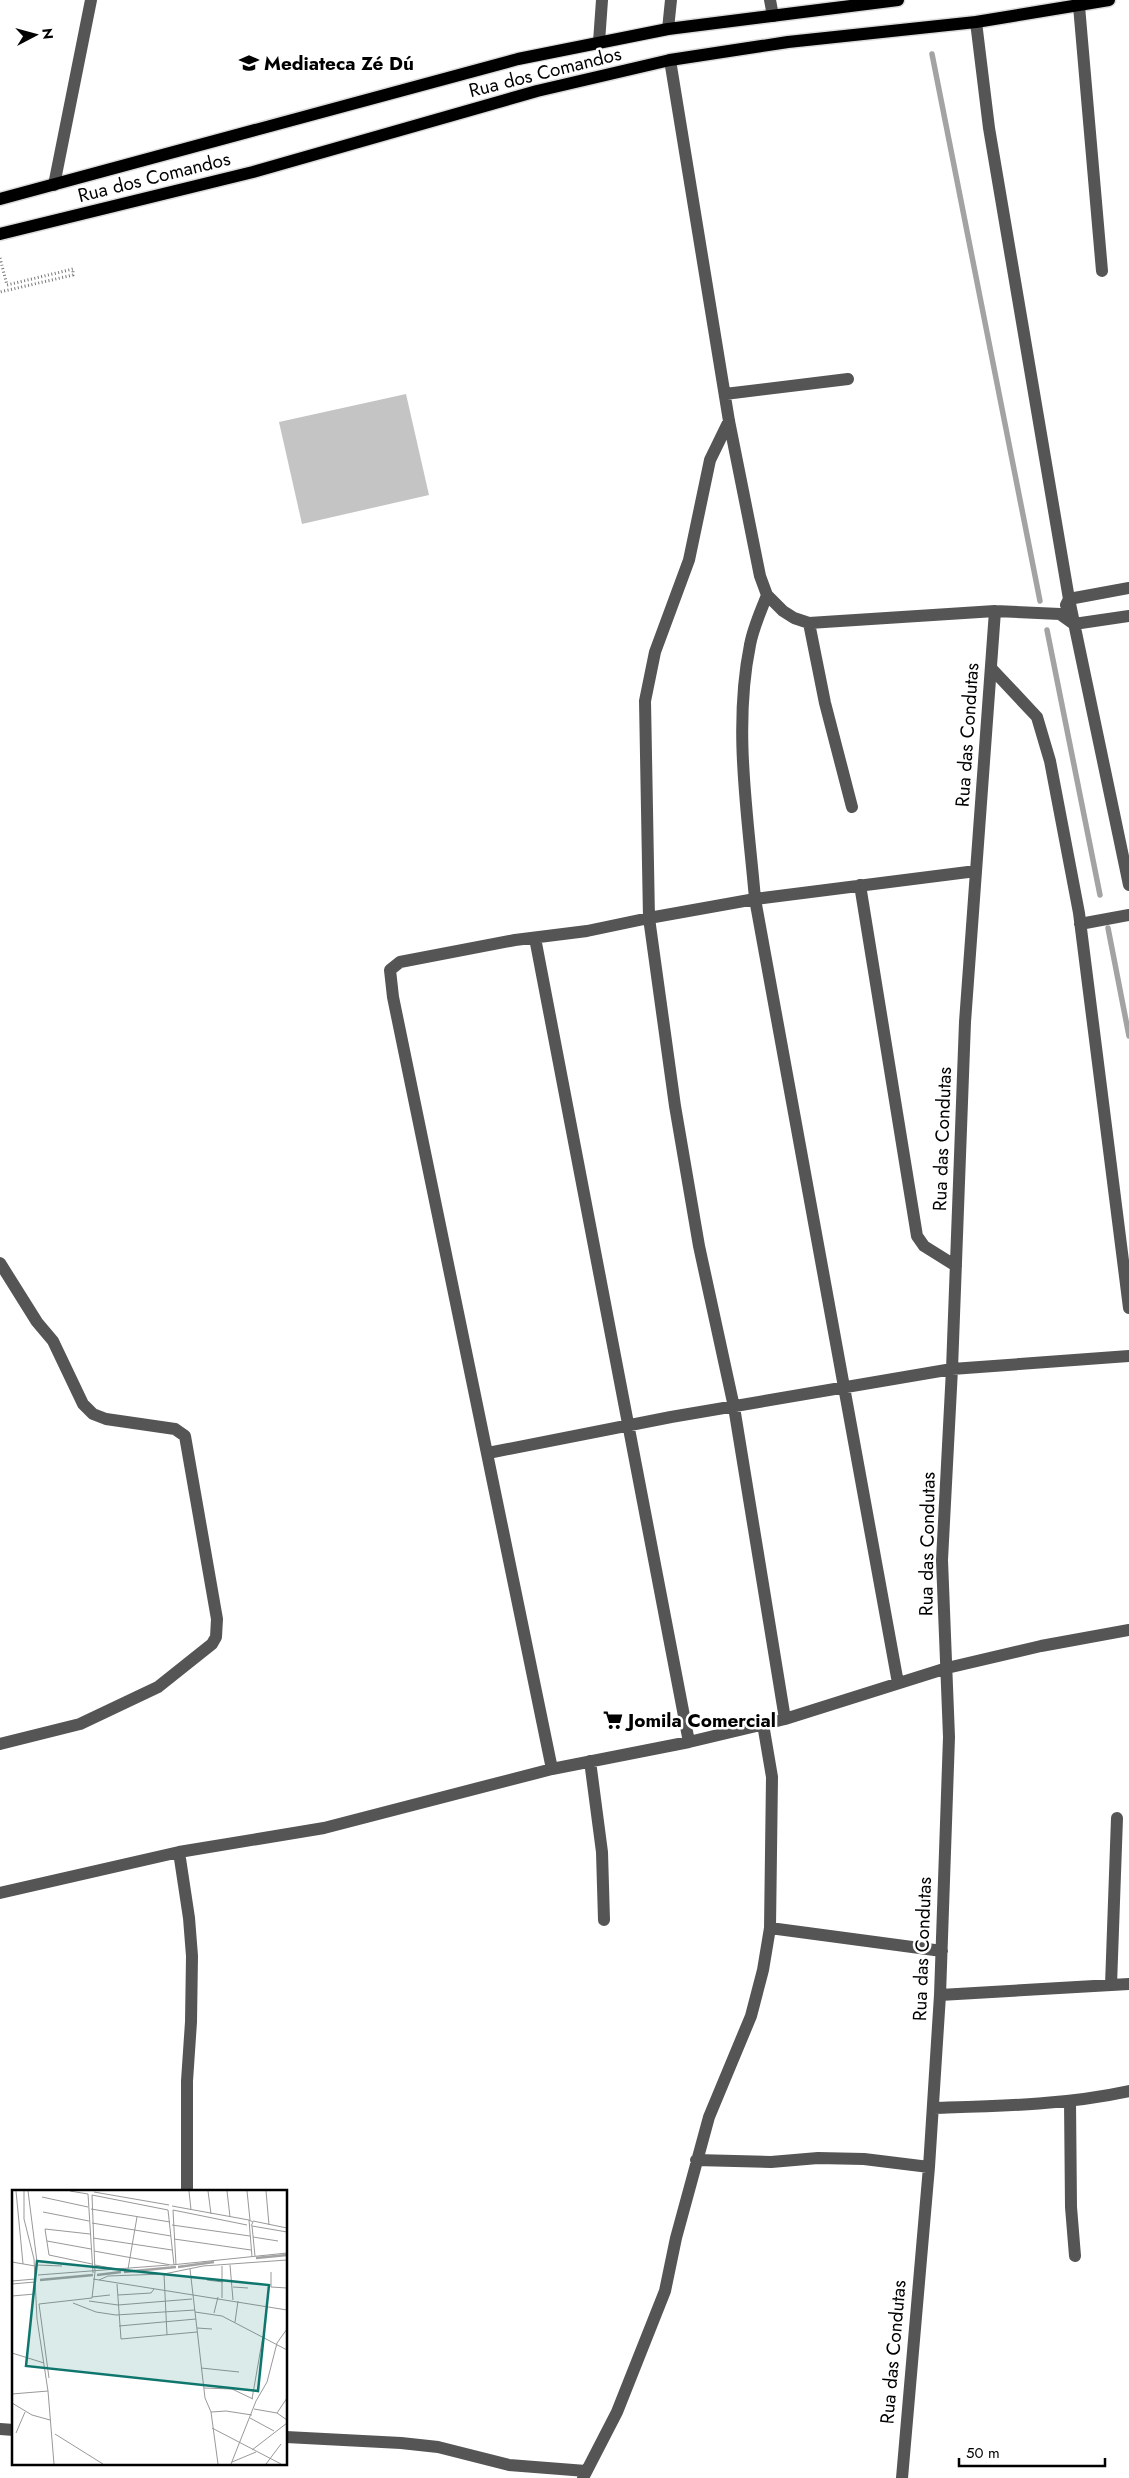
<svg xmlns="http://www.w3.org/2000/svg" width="1129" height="2478" font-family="Jost,sans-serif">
  <rect width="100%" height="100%" fill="#fff"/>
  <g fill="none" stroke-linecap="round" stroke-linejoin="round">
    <!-- stream -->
    <path stroke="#a3a3a3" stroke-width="5.5" d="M932,54L1040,601
      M1047,630L1100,895
      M1108,928L1129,1036"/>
  </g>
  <!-- building -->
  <path fill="#c4c4c4" d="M406,394L429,495L302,524L279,422Z"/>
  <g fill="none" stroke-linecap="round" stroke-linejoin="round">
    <defs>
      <path id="major" d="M0,199L518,59L668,29L898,0
        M0,234L253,172L537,91L670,60L788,42L976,22L1109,0"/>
    </defs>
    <!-- major casing -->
    <use href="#major" stroke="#dbdbdb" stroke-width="15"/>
    <!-- path -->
    <path stroke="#777" stroke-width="3" stroke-dasharray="1 2.5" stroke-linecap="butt" d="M0,258L7,285L73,269V275L0,292"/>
    <!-- minor -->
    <path stroke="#555" stroke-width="12" d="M770,0L773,16
      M1079,6L1102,271
      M976,22L989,128L1069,599L1129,885
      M668,29L671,0
      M599,42L602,0
      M670,60L729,421L760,576L767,595L783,611L794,618L809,623L995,611L1060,614L1074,624L1129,616
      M54,185L91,0
      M725,394L848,379
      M729,421L710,460L689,560L655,652L645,701L649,918L675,1106L699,1246L734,1407L785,1719
      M767,595C761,611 753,628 750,645C733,728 748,816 755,899L898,1683
      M1066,605L1069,599L1129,588
      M809,623L825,703L852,807
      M991,668L1037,717L1050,761L1079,913L1129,1308
      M860,885L917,1236L924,1246L956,1266
      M1080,924L1129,915
      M535,938L689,1742
      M0,1263L37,1322L53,1341L83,1404L93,1414L106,1419L175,1429L185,1436L217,1619L216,1637L212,1644L158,1687L80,1724L0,1744
      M488,1453L671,1417L952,1369L1129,1356
      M590,1761L602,1852L604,1920
      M552,1769L393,997L390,970L400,962L515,940L587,931L649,918L755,899L976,871
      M179,1852L189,1918L192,1956L191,2022L187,2081V2192
      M0,1893L179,1852L324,1828L552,1769L689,1742L785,1719L947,1668L1041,1646L1129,1630
      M770,1928L942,1951
      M1111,1985L1117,1818
      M940,1995L1129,1984
      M1070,2101L1071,2207L1075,2256
      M933,2108C998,2106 1065,2105 1129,2091
      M696,2160L771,2162L818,2158L864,2159L929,2167
      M0,2429L14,2430
      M286,2437L401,2443L438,2447L509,2465L586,2471
      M583,2478L617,2412L665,2291L676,2238L709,2117L751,2016L763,1970L770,1928L772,1777L763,1724
      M902,2478L929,2167L940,1995L949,1737L942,1560L952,1369L965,1022L995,611"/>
    <!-- major -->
    <use href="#major" stroke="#000" stroke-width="12"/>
  </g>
  <!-- icons -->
  <defs>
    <symbol id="university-bare" viewBox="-9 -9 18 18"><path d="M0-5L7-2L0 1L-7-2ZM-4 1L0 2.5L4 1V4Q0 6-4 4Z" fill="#000" stroke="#fff" stroke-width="2.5" paint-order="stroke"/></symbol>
    <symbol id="supermarket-bare" viewBox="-9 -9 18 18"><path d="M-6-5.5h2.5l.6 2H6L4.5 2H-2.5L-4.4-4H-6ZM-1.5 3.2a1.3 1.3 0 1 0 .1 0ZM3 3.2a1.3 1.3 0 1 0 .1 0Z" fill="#000" stroke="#fff" stroke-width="2.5" paint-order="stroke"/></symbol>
  </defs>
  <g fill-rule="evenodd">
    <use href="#university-bare" x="235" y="49" width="28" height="28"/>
    <use href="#supermarket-bare" x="599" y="1706" width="28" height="28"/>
  </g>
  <g text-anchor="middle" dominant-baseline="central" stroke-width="5" stroke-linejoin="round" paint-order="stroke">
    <!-- poi labels -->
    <g font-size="19" font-weight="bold" fill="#000" stroke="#fff" text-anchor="start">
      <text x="264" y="63">Mediateca Zé Dú</text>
      <text x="628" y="1720">Jomila Comercial</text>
    </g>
    <!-- street labels -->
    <g font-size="19" fill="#000" stroke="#fff">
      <text transform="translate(545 72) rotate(-14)">Rua dos Comandos</text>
      <text transform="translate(154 177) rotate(-14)">Rua dos Comandos</text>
      <text transform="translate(967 735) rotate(-86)">Rua das Condutas</text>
      <text transform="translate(942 1139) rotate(-88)">Rua das Condutas</text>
      <text transform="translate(927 1544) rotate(-89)">Rua das Condutas</text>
      <text transform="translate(922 1949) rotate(-88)">Rua das Condutas</text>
      <text transform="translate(893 2352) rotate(-85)">Rua das Condutas</text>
    </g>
  </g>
  <!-- overview -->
  <g transform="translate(12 2190)">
    <rect width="275" height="275" fill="#fff"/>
    <path fill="none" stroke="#a3a3a3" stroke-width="2.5" d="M244,68L275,65M166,77L202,72M112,82L164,77M85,85L109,82M28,90L81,85"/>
    <path fill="none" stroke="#999" stroke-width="1" d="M4,1L11,74M12,1V29L22,69L25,129L36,201L42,274M16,1L25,72M58,1L76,4L81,83M177,1L179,20M196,1L199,24M215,1L218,27M235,1L238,30M254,1L257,35M82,2L157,15M30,7L76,17M160,16L237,30M79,19L158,32M31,22L77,31M241,31L275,38M80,33L159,46M160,35L238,46M239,36L241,32L237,30L240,67M78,44L33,39L37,65L80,74M241,47L266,51M81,48L160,60M162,49L239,60M35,51L79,59M82,61L159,75L275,63M243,66L240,36L275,42M0,72L23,76M25,75L50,76M83,75L104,79M164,75L161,20L235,35M218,75L221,110M210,76V108M116,79L125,27M178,79L193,208L199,222L206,274M259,82V97L275,98M152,84L155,145M26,85L157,75M81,89L275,120M87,90L96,86L152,84L191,76L275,70M195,90L211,92M0,91L23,89M0,94L23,92M105,94L109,149L185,142M221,97L236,98M106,105L139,103L142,99M0,106L23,104M80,107L98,105M77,111L106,115L180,109M61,113L84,122L104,125L183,120M27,114L80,108L83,82L80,5L156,20L162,75M27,114L37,188M183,122L210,126L275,160M202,123L206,107M223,132L226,111M107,136L184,129M185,138L200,139M0,163L32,173M189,178L227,182M192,198L220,199L241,209M0,204L36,201M240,209L251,146M0,213L20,225L38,230M242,219L265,223L275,230M199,222L214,221L240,225M265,223L275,208M238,228L262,241M200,238L269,274M4,243L13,222M43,244L91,274M240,260L275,233M220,272L244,262M219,274L244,211L255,192L265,153L275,139M254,274L269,254"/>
    <path fill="#0f766e" fill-opacity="0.15" stroke="#0f766e" stroke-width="2.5" d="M25,71L257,95L246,201L14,176Z"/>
    <rect width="275" height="275" fill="none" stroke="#000" stroke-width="2.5"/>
  </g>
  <!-- north arrow -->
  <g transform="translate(35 35) rotate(84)" stroke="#ffffff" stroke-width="4" paint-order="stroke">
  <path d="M0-4L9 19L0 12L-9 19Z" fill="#000000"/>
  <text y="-8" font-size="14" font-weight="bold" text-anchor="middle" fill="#000000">N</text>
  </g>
  <!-- scale -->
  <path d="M959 2458v8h146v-8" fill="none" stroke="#000000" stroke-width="2.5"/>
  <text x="966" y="2458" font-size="15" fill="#000000" stroke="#ffffff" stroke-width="4" paint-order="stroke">50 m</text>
</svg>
